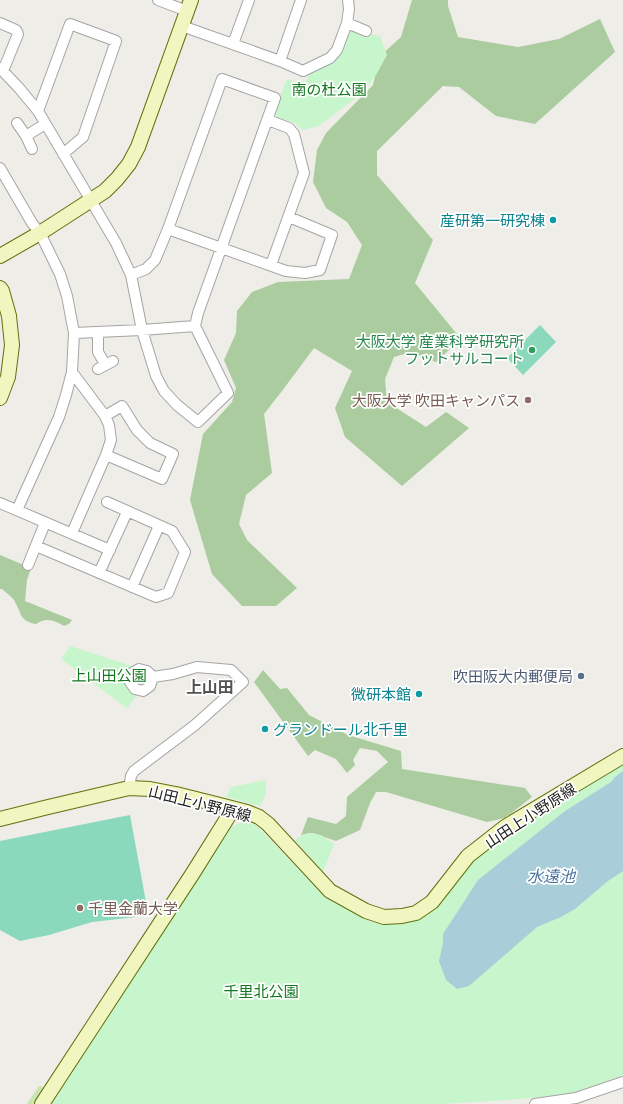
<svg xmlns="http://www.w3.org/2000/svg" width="623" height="1104" font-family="'Exo 2','Noto Sans JP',sans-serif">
  <rect width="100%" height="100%" fill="#efede7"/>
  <!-- grass -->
  <path fill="#c9e6b0" d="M39,1086H41L43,1088L42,1090L33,1104H27Z"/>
  <!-- forest -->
  <path fill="#aacc9e" d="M412,0H448V6L458,37L518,47L559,39L600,19L615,52L535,124L496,116L459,87L443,86L377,151V175L433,240L415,283L461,339L436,362L411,352L394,357L385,379L387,402L426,427L446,412L469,428L402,486L345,437L335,408L352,371L314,348L282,391L264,414L272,473L246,495L239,524L247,540L297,588L276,606H242L212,574L190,500L203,434L232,402L236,388L224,360L236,333L237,311L252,292L278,282L349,279L362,245L347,222L326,208L313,182L317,150L326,133L373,85L379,57L401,37Z
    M0,555L31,568L27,580L25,601L72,620L69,624L64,626C54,620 46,617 36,624C19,621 22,613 14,600C11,596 6,593 2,589H0Z
    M263,670L280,689L287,688L309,715L348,735L401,751L402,769L525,788L532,797L505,818L487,822L386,792H376L370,803L360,830L336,841L313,833L301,835L308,817L336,824L346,816L347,797L388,762L377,751L360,748L353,760L355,765L347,773L336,759L315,750L308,756L254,682Z"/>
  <!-- park -->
  <path fill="#c7f6cc" d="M349,27L368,34L380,36L387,55L376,75L362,93L319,126L302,130L294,122L276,118L274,112L287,79L300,84L306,81L310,72L333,60Z
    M70,646L132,666C125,676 125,679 129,690L137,695L127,708L61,659Z
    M623,764V1075L571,1094L520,1099L444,1104H50L231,827L244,821L256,825L323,895L369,921L383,924H403L418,920L436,907L474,860L509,833Z
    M266,780V794L260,806L226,797L231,787Z
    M308,833L321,835L334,844L323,872L295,840L302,835Z"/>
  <!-- pitch -->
  <path fill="#8ad9bd" d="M540,325L556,342L523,375L507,358Z
    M130,815L146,902L136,917L92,922L49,935L20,941L0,930V841Z"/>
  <!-- water -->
  <path fill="#aacdda" d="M623,771V871L608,881L575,909L561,917L537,927L469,986L457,989L446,980L439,961L443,943V934L478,880L565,811L611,782L615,777Z"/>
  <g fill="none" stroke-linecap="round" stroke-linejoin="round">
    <defs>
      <path id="street" d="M158,0L187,11
        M0,23L16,30L18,34L3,71
        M347,23L366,31
        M182,26L280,61L303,71L330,58L337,50L347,23L349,9L348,0
        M233,44L249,0
        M280,61L301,0
        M0,68L19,88L38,111L116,243L131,275L142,330L156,376L164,391L177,405L198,422L228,393L195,326L198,313L275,98L222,79L168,229L155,260L146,269L131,275
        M38,111L70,24L116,41L83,137L63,154
        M268,120L289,128L294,134L304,173L271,265
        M17,123L26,136L32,149
        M26,136L45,124
        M0,168L32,223L40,233L60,274L67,296L74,333L72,372L66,395L59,417L17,510
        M168,229L286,271L305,273L320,270L332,235L289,217
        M98,332V352L105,364
        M74,333L142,330L195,326
        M98,369L113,361
        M105,416L122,406L137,430L150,443L173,454L162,479L106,455
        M0,503L110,550
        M72,533L106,455L111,440L109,425L105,416L72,372
        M36,546L156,597L168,593L185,552L172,531L107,502
        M28,565L45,523
        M99,573L127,512
        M132,587L159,526
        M139,669L147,671L153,677L150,686L143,691L135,689L130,682L132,673Z
        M129,788L131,776L134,771L195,725L243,682L231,670L197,667L173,674L153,677
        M535,1104L576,1098L623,1082"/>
      <path id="secondary" d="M0,256L40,233L105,191L117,179L129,164L138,147L191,0
        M0,288L2,291L9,316L12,345L8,377L0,398
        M0,819L44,808L129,788L150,789L176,794L216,804L247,812L259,817L268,824L330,891L366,911L384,917L402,916L416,913L432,902L468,856L505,827L623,756
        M42,1104L193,873L233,809"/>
    </defs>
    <!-- street casing -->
    <use href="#street" stroke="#a4a4a4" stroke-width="12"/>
    <!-- secondary casing -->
    <use href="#secondary" stroke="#62700d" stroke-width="16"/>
    <!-- street -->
    <use href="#street" stroke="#fff" stroke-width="10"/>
    <!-- secondary -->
    <use href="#secondary" stroke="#f1f5bf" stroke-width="14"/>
  </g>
  <!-- markers -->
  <g fill="#0f9aa8" stroke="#fff" stroke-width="1.5">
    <circle cx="553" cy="220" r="4"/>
    <circle cx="419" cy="694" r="4"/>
    <circle cx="265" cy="729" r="4"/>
  </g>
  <circle fill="#2e9e5b" stroke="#fff" stroke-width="1.5" cx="532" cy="350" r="4"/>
  <g fill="#8d6e63" stroke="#fff" stroke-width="1.5">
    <circle cx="528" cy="400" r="4"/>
    <circle cx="80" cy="908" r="4"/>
  </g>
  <circle fill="#5c6f8a" stroke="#fff" stroke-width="1.5" cx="581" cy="676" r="4"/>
  <g text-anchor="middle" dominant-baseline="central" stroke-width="3.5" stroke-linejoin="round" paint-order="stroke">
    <!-- park labels -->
    <g font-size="15" fill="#13781f" stroke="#fff">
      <text x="329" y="89">南の杜公園</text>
      <text x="109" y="675">上山田公園</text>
      <text x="261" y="991">千里北公園</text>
    </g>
    <!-- culture labels -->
    <g font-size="15" fill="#0d838f" stroke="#fff" text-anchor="end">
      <text x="545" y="220">産研第一研究棟</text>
      <text x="411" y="694">微研本館</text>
      <text x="273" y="729" text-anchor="start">グランドール北千里</text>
    </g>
    <!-- leisure labels -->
    <g font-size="15" fill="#27864d" stroke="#fff" text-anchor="end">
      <text x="524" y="341">大阪大学 産業科学研究所<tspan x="524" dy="17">フットサルコート</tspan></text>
    </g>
    <!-- education labels -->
    <g font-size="15" fill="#785e54" stroke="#fff" text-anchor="end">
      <text x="520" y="400">大阪大学 吹田キャンパス</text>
      <text x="88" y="908" text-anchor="start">千里金蘭大学</text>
    </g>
    <!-- service labels -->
    <g font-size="15" fill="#4e5e75" stroke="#fff" text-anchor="end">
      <text x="573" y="676">吹田阪大内郵便局</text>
    </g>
    <!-- street labels -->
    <g font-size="15" fill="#202020" stroke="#fff">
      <text transform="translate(200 803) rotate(14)">山田上小野原線</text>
      <text transform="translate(530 815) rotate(-33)">山田上小野原線</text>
    </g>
    <!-- neighbourhood labels -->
    <g font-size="16" font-weight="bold" fill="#535353" stroke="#fff">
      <text x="210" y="686">上山田</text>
    </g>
    <!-- water labels -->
    <g font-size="16" font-style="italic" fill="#4f76a1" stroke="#fff">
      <text x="551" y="875">水遠池</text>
    </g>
  </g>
</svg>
